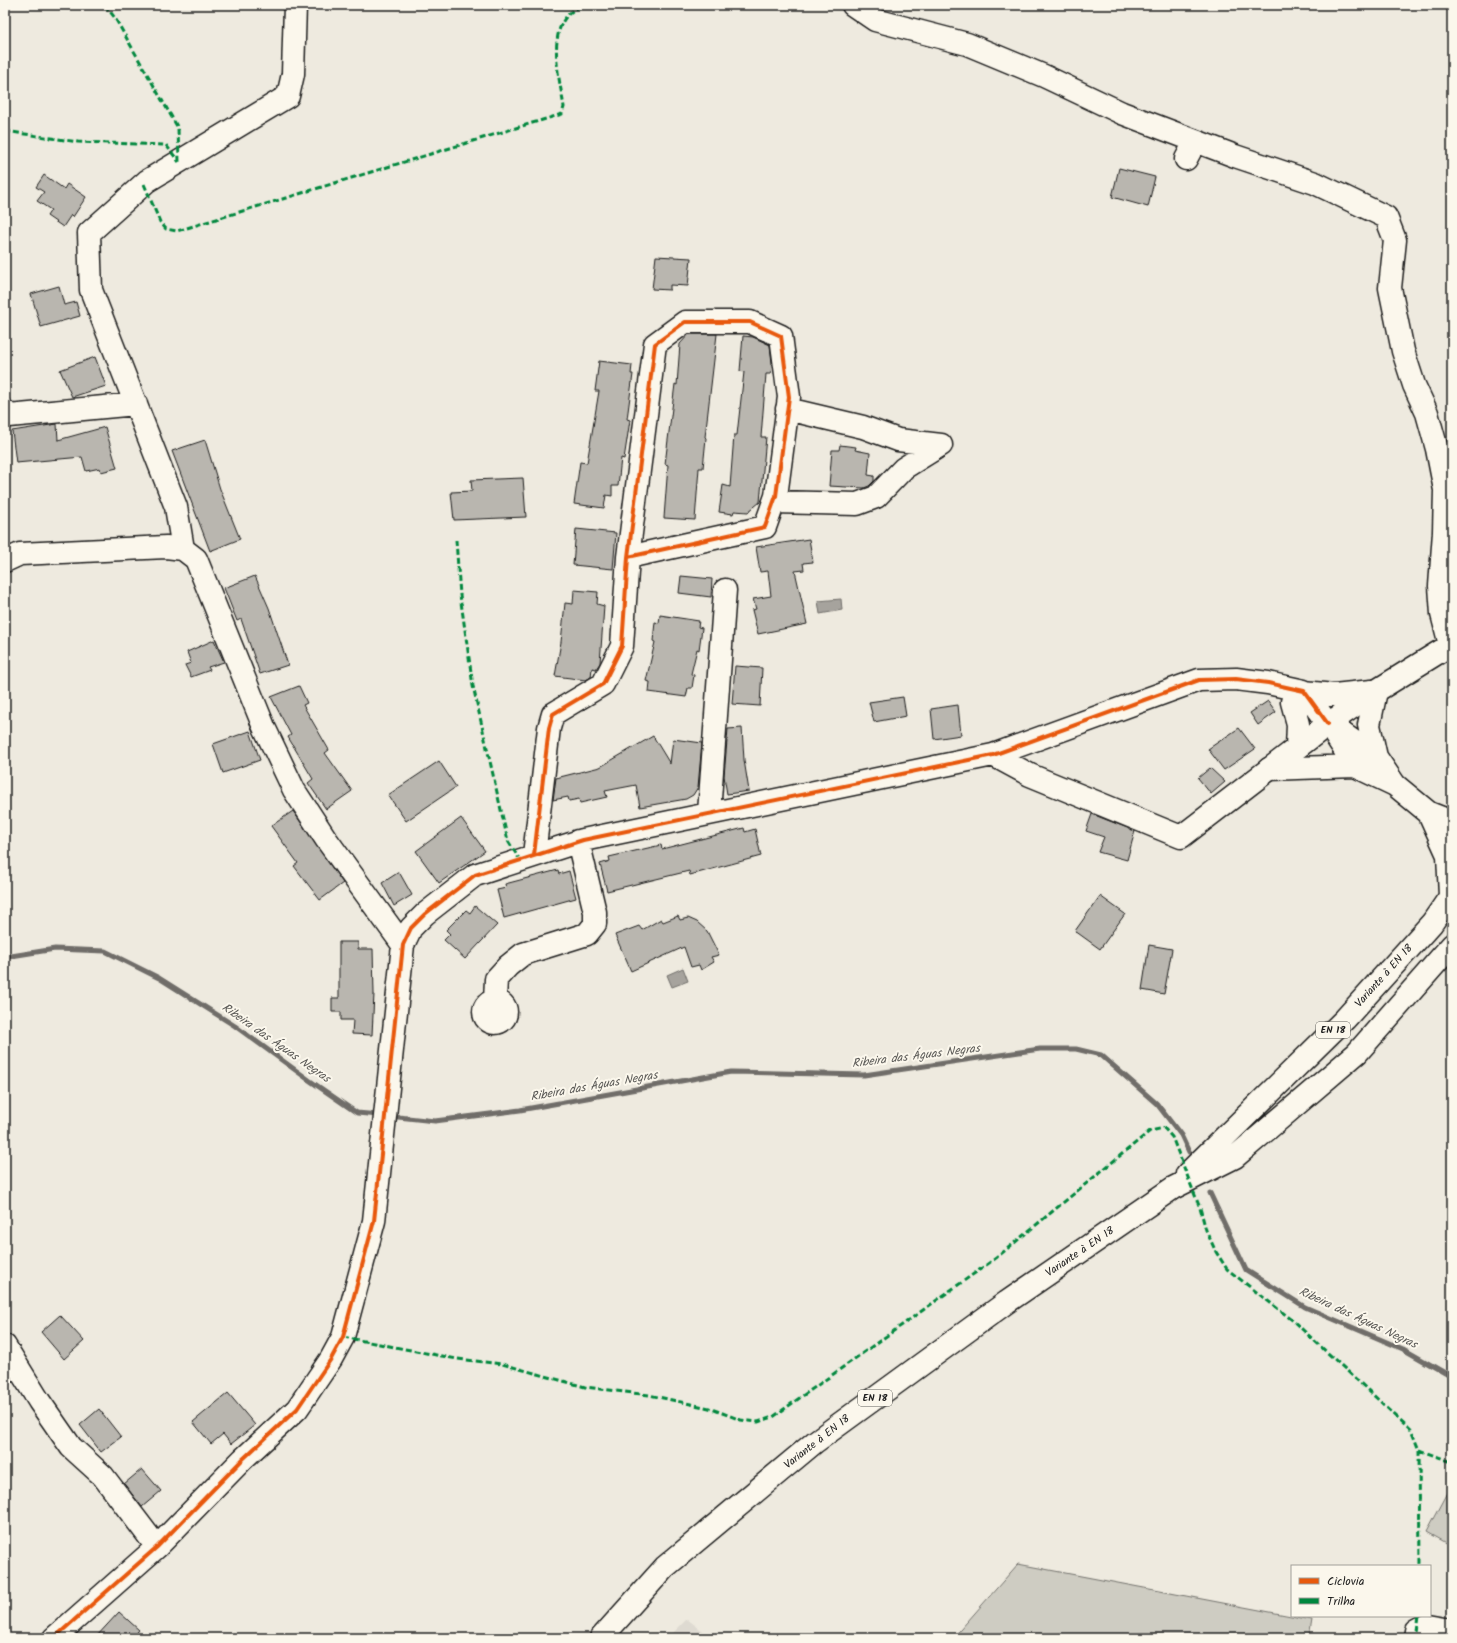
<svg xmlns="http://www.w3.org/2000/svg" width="1457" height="1643" font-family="Kalam,sans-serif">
  <rect width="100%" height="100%" fill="#eeeadf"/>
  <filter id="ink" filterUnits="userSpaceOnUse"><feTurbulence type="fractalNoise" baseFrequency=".025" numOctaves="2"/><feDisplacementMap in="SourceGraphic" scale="8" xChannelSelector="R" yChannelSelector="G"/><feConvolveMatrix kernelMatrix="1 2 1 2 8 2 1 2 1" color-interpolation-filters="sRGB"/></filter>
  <g filter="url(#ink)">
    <!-- built -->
    <path fill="#dedad1" d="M687,1619L712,1638H668Z"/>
    <!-- green -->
    <path fill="#ceccc2" stroke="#75746f" d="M1452,1485V1546L1427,1532Z
      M1018,1564L1312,1620L1309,1638H953Z"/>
    <!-- water -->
    <path fill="#a6a39d" stroke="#6f6d69" d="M841,599L842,610L820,614L818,601Z
      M683,968L688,981L672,987L667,975Z"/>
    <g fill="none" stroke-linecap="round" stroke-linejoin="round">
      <!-- stream -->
      <path stroke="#6f6d69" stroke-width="5" d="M5,957L55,949L105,951L159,978L235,1026L309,1080L357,1113L379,1115
        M389,1116L435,1121L520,1110L731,1072L864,1075L1040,1049H1076L1101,1055L1157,1104L1181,1135L1189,1152
        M1210,1193L1246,1270L1305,1307L1403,1349L1452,1377"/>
    </g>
    <!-- building -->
    <path fill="#b9b6af" stroke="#1c1c1c" d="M1119,168L1155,177L1148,207L1112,197Z
      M44,175L64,189L67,184L86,197L73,217L71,215L63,227L47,216L51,210L37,201L44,192L36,187Z
      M656,256L691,258L688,286L670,285V290L652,289Z
      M59,286L64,305L76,302L80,316L41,327L31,294Z
      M689,334H717L705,437L706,438L703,468H699L695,520L664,518L668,465L665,464L675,384L677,385L680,344Z
      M743,336L753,337L770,345L772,363L771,374H766L761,437H766L760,502L748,512L734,511L733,514L719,512L723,485L730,487L734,435H737L744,372L740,371Z
      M95,357L106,386L72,397L60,370Z
      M599,361L632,365L631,374H633L627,419L630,420L624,459L621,458L618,486H612V496L606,495L604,508L574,504L580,462L587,463L599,391H595Z
      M57,424L58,440L105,427L117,468L101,472L100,468L86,471L82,457L16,463L12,431Z
      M205,440L220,489L240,539L210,551L172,451Z
      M840,445L856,447L855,450L870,453L868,475L874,476V481L869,486L864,488L829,486L832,450H839Z
      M523,478L526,517L454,520L451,492L472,491L471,480Z
      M576,529L616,533L613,569L573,565Z
      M809,539L813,562L803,563L804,570L795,571L807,624L758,634L752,610L756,609L753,599L771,596L768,571L760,572L756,547Z
      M255,576L269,608L288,665L260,674L241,619L237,621L224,588Z
      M681,576L712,579L711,597L679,593Z
      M574,590L598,592L597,604L604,606L600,663L596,669L592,668L591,677L586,680L555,676L561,642L565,603L573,604Z
      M660,615L699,621L698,627L702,628L699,650L697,649L691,674L694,675L692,688H688L686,697L649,692L650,682L646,681L655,642L653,641L655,622L659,623Z
      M214,640L224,662L208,667L210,670L191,677L185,665L191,663L187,652Z
      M735,666L762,668L760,706L732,704Z
      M299,686L307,703L303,705L329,750L325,753L352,791L326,809L308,783L313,779L288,737L291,735L271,697Z
      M903,697L906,716L874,722L869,702Z
      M1268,701L1276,712L1258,725L1250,713Z
      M958,705L961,735L934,739L931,709Z
      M742,728L744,760L749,791L727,794L724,776L728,729Z
      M1239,728L1255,749L1224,770L1208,749Z
      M250,731L260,760L223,773L213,744Z
      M653,736L670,764L673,739L702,743L698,787L693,795L686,799L640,807L636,785L605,791L607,797L580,803L579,799L569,801L568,797L553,800L556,778L600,767Z
      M439,761L456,787L406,821L388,795Z
      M1210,768L1225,782L1211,794L1198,778Z
      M293,811L343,883L320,900L294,866L298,863L271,826Z
      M1092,814L1135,831L1127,860L1098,852L1104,837L1086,831Z
      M461,818L485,851L439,883L416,851Z
      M744,828L745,832L755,829L761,856L690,875L689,871L607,891L600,864L610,861L609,857L661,845L662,849Z
      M558,870L559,874L569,871L576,898L504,918L497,890L506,888L505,884Z
      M399,872L412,895L394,906L382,883Z
      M1100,896L1125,914L1100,949L1075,931Z
      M475,906L497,925L465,959L444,940L450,934L446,930L466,910L470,913Z
      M678,916L680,920L688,918L697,922L707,931L719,955L711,957L714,962L701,970L699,965L691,967L684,947L631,971L615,935L639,926L642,930L661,919L663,922Z
      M339,942H358V949H373L374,994L372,1035L352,1034L353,1020H341V1012H332V998H339Z
      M1149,945L1172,949L1164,994L1142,990Z
      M60,1315L84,1341L64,1359L41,1332Z
      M228,1393L255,1425L231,1444L223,1434L211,1444L193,1422Z
      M99,1409L121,1437L101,1452L80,1425Z
      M142,1469L161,1491L142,1507L124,1484Z
      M119,1612L139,1630L132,1638H95Z"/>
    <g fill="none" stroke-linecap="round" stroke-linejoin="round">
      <defs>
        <path id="minor" d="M853,5L875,20L967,44L1044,76L1122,113L1235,156L1315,183L1386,217L1395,240L1390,288L1403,351L1414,385L1427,413L1437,449L1445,490L1444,532L1440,586L1442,614L1450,645
          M1186,159L1195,142
          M5,411L9,416L136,404
          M774,502L857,504L876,497L904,468L941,445L898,440L863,427L787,409
          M183,549L176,507L91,290L89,233L147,181L288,96L293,74L295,5
          M5,561L20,554L166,547L183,549L196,559L264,727L294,790L326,839L403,945
          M1304,692L1334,695L1372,691
          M1292,702L1298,724L1297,748
          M993,755L1030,775L1181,837L1328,724L1376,691L1452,644
          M709,813L725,590
          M534,855L549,728L553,714L603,684L622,646L628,557L655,344L685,322H750L781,336L789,397L776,496L765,527L628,557
          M495,1001L496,979L508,966L523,954L587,934L595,924V912L578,841
          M484 1012a11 11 0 1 1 22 0a11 11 0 1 1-22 0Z
          M5,1346L39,1401L71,1447L103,1476L157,1547
          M54,1638L157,1547L243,1459L297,1409L331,1359L343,1337L374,1221L403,945L411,928L425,914L475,875L583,840L993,755L1199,680L1236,679L1268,683L1304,691L1328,724
          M1415,1638L1416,1632L1429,1625L1452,1629"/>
        <path id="major" d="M1376,691L1369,725L1376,757
          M1328,724L1355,766L1395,785L1429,813L1452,822
          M1336,729L1376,757L1395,785
          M1269,769L1355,766
          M1429,813L1448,855L1450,896
          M1187,1174L1345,1019L1432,923L1452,894
          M601,1638L665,1567L815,1442L1007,1302L1173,1188L1235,1157L1357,1053L1452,945"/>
      </defs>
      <!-- minor casing -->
      <use href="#minor" stroke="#1c1c1c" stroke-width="25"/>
      <!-- major casing -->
      <use href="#major" stroke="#1c1c1c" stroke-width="25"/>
      <!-- minor -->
      <use href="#minor" stroke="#fbf7ec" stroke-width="22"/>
      <!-- major -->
      <use href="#major" stroke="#fbf7ec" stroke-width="22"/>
      <!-- quiet -->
      <path stroke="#00873e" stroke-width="3" stroke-dasharray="6 3" stroke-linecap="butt" d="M105,5L115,18L178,128L179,162
        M5,131L78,142L166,145L179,162
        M144,184L160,222L166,229L177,231L562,114L564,107C559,75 542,17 585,5
        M456,540L460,595L473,686L508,841L520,860
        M343,1337L457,1359L502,1364L585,1387L649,1395L709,1408L741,1420L758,1422L773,1417L996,1258L1150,1131L1164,1128L1172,1137L1200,1208L1206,1230L1216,1252L1227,1269L1291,1319L1411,1430L1419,1450L1420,1566
        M1419,1450L1452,1462
        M1416,1632L1418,1616"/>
      <defs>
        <path id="cycleway" d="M534,855L549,728L553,714L603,684L622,646L628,557L655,344L685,322H750L781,336L789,397L776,496L765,527L628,557
          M54,1638L157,1547L243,1459L297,1409L331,1359L343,1337L374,1221L403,945L411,928L425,914L475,875L583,840L993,755L1199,680L1236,679L1268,683L1304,691L1328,724"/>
      </defs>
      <!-- cycleway casing -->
      <use href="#cycleway" stroke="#fbf7ec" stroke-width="6"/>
      <!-- cycleway -->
      <use href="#cycleway" stroke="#e8590c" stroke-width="4"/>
    </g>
  </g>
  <g text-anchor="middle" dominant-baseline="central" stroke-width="4" stroke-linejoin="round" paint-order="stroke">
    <!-- shield labels -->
    <g fill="#fbf7ec" stroke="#5f5e5a" stroke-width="1">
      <rect x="1316" y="1022" width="34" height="16" rx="3"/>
      <rect x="858" y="1390" width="34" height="16" rx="3"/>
    </g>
    <g font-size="10" font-weight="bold" fill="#1c1c1c">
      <text x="1333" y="1030">EN 18</text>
      <text x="875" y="1398">EN 18</text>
    </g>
    <!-- street labels -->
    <g font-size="11" fill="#1c1c1c" stroke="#fbf7ec">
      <text transform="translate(1384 976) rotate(-48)">Variante à EN 18</text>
      <text transform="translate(1080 1252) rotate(-34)">Variante à EN 18</text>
      <text transform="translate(817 1442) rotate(-38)">Variante à EN 18</text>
    </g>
    <!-- water labels -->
    <g font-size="12" font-style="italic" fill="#5a5956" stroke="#fbf7ec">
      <text transform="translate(276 1043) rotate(35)">Ribeira das Águas Negras</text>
      <text transform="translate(916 1056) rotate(-7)">Ribeira das Águas Negras</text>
      <text transform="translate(594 1086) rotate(-10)">Ribeira das Águas Negras</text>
      <text transform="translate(1358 1318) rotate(25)">Ribeira das Águas Negras</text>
    </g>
  </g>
  <!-- margin -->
  <rect width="1457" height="1643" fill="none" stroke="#fbf7ec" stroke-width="20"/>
  <rect x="10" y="10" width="1437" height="1623" fill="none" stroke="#1c1c1c" stroke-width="1.5" filter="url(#ink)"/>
  <!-- legend -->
  <rect x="1291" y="1565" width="140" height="52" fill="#fbf7ec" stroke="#a29f99"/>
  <rect x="1299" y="1578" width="20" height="6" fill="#e8590c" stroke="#a29f99"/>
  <text x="1327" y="1585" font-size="12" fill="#1c1c1c">Ciclovia</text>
  <rect x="1299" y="1598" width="20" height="6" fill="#00873e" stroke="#a29f99"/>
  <text x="1327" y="1605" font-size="12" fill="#1c1c1c">Trilha</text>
</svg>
